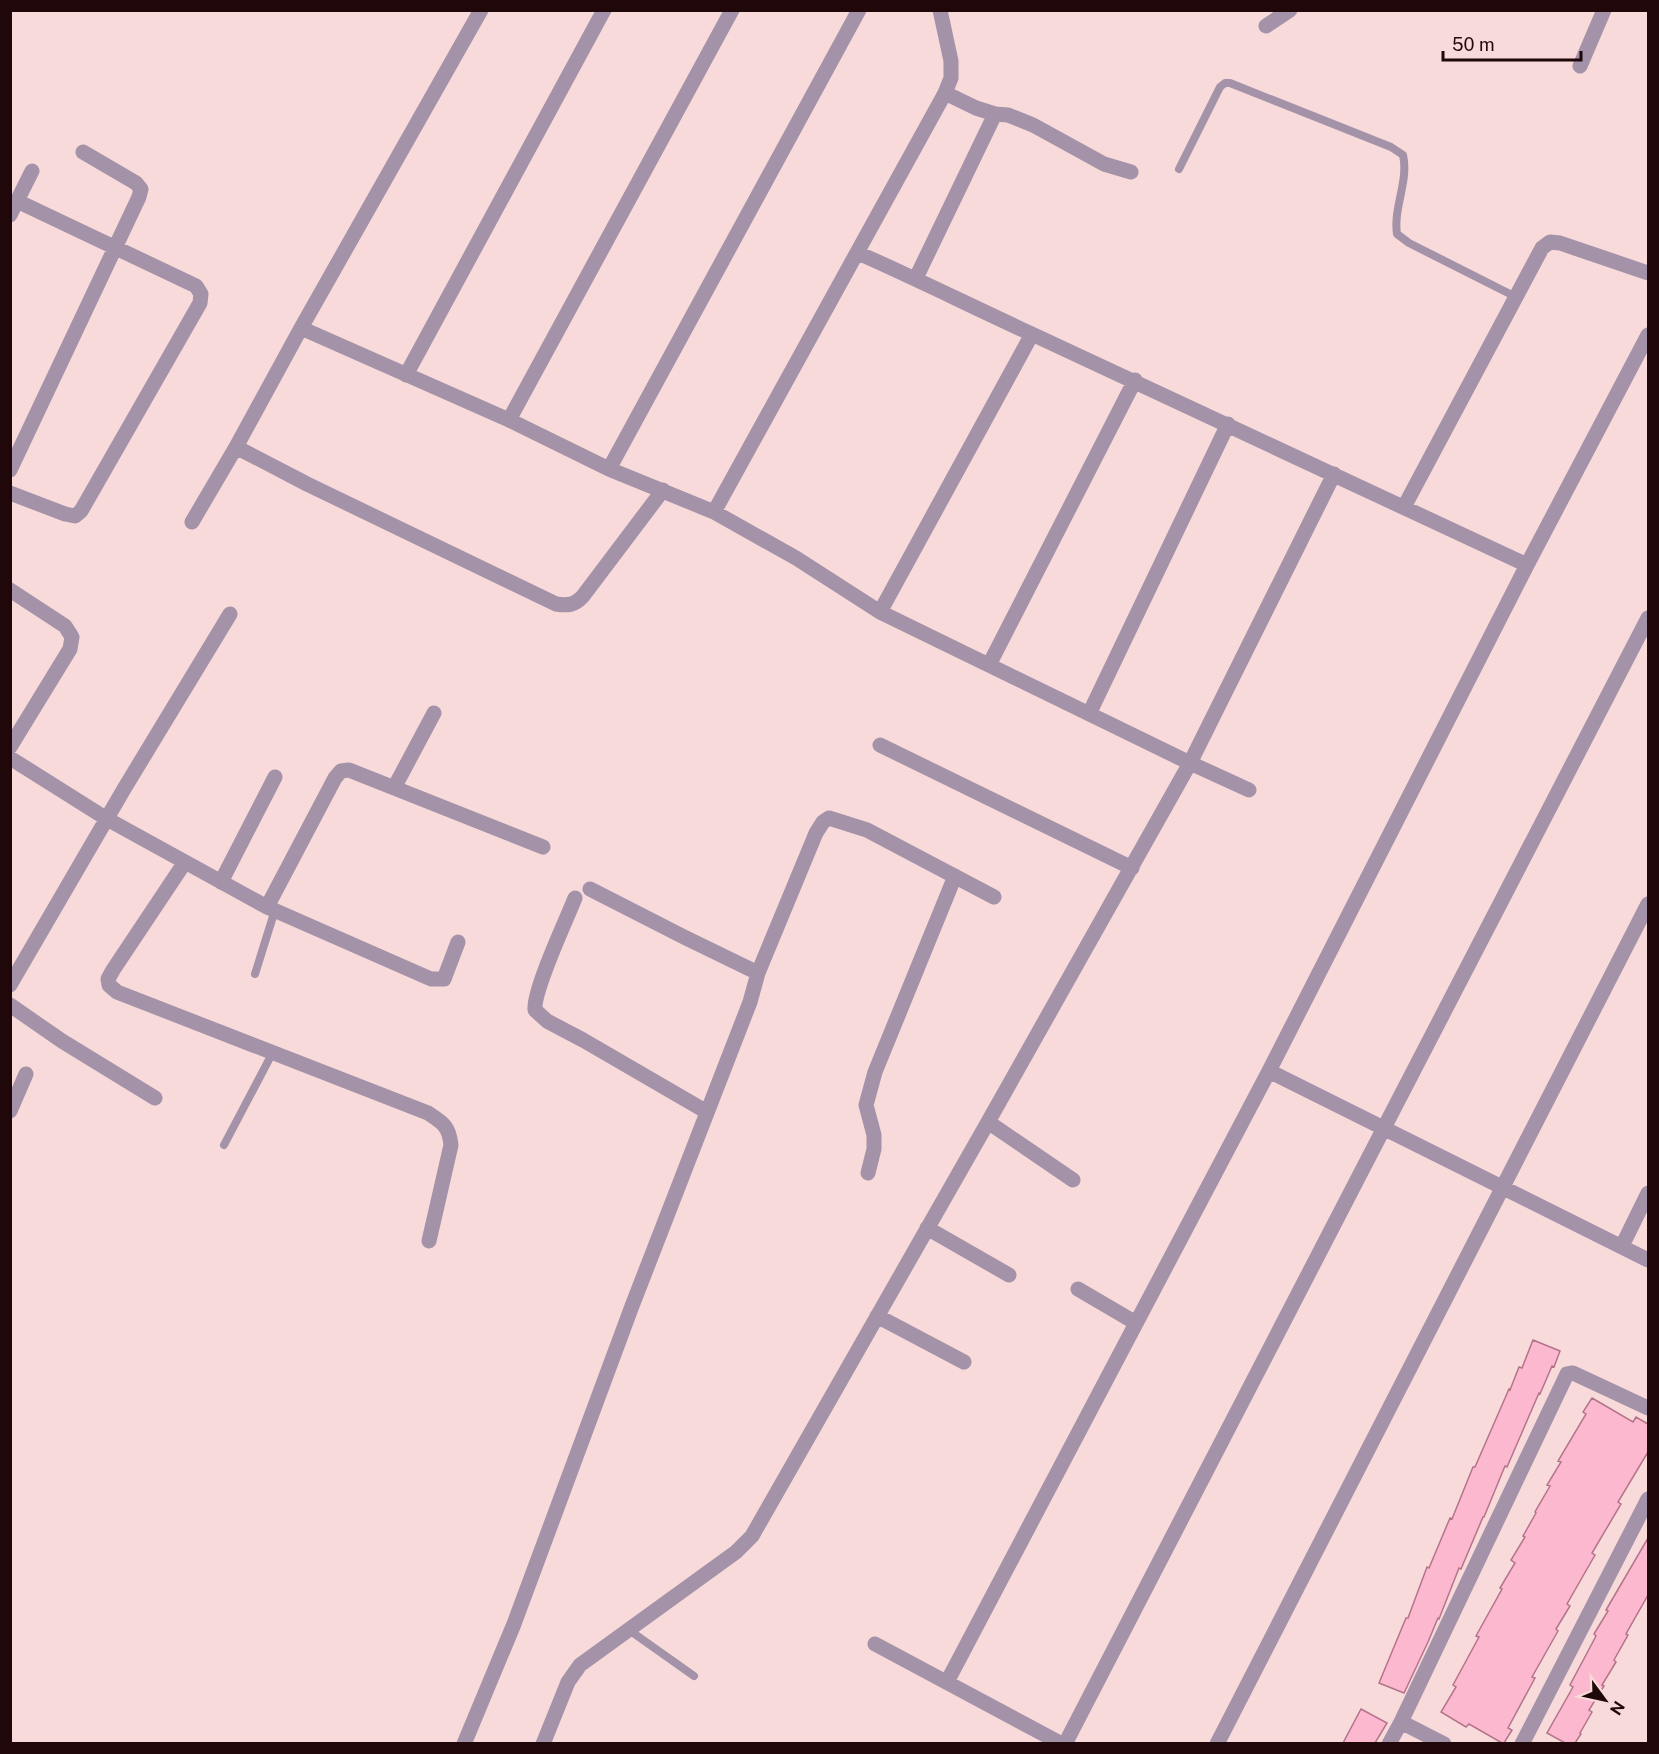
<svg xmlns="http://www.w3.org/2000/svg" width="1659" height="1754" font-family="'Public Sans',sans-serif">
  <rect width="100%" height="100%" fill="#f8dada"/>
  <!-- building -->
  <path fill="#fcb8ce" stroke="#b3748a" stroke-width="1.5" d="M1533,1340L1560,1351L1554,1367L1552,1366L1540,1394L1539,1393L1507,1467L1505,1466L1484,1517H1483L1461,1569L1459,1568L1439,1619L1438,1618L1428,1642L1404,1693L1379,1683L1406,1618H1408L1427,1567L1429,1568L1450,1518L1452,1519L1473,1467H1475L1509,1389L1510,1390L1519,1367L1522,1368Z
    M1592,1398L1633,1422L1636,1417L1648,1424V1452L1618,1502L1621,1504L1592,1553L1595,1555L1567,1604L1570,1606L1556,1629L1558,1631L1532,1677L1535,1678L1508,1728L1512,1730L1504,1743H1502L1469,1724L1466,1727L1441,1712L1456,1687L1453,1685L1479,1637L1476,1636L1502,1589L1500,1588L1515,1563L1511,1560L1525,1537L1523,1536L1536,1513L1535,1512L1550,1486L1547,1485L1561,1462L1558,1461L1586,1414L1583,1412Z
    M1648,1538V1595L1626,1634L1628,1635L1614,1660L1616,1662L1602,1685L1604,1686L1589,1710L1592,1712L1580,1733L1581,1734L1575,1743H1565L1547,1733L1573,1687L1570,1685L1596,1636L1594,1634L1608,1611L1606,1610Z
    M1361,1709L1387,1723L1375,1743H1343Z"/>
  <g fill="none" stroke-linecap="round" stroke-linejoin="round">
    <!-- lane -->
    <path stroke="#a392a8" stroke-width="8" d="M1179,169L1220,87L1225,83H1230L1391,147L1403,155C1409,181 1393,208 1397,234L1409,243L1516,297
      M255,974L275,910
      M224,1145L273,1052
      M629,1630L694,1676"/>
    <!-- street -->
    <path stroke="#a392a8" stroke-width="15" d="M1266,26L1290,10
      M1580,66L1604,10
      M945,93L976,108L995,114L1008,115L1033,125L1104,164L1131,172
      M10,215L32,171
      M858,253C917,279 975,308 1034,335C1199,411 1363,488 1527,565
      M916,278L995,114
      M301,328L509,420L609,469L714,512L796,558L880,612L1190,763L1249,790
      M406,375L604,10
      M509,420L732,10
      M236,447L307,484L556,604C568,606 575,605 583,596L663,490
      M609,469L859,10
      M10,470L139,197L141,189L136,183L83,152
      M10,493L65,514L75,516L81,511L200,303L201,294L196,286L17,201
      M1404,507L1542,248L1550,242L1560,243L1648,273
      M714,512L945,93L951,78V61L940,10
      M192,522L236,447L301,328L481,10
      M10,590L65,626L72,637L70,649L10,747
      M880,612L1032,334
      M989,665L1135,380
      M1089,714L1228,424
      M880,745L1132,868
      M10,758L107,819L267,907L431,979H444L458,942
      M394,788L434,713
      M185,862L113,970L108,979L109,985L117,992L428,1113C443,1123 449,1126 451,1145L429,1241
      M221,882L275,777
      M575,898C566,921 533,990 535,1010L547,1021L583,1040L707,1112
      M267,907L335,778L341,771L349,770L543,847
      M758,973L816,833L823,822L829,818L867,830L994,897
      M10,985L124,789L230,614
      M10,1005L62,1041L155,1098
      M1269,1071L1648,1260
      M10,1111L26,1074
      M988,1122L1073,1180
      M868,1173L874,1149V1135L866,1105L875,1072L955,876
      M927,1228L1009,1275
      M1622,1246L1648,1193
      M1078,1289L1136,1323
      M877,1316L964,1362
      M875,1644L1062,1744
      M947,1682L1269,1071L1527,565L1648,335
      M1401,1722L1444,1744
      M464,1744L514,1624L632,1306L750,1002L758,973L684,937L590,889
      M543,1744L568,1682L580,1665L736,1552L752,1536L988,1122L1190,763L1334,474
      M1065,1744L1648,618
      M1217,1744L1648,904
      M1389,1744L1401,1722L1567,1374L1573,1373L1648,1408
      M1522,1744L1648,1499"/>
  </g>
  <!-- border -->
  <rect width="1659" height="1754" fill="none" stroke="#20080a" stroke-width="24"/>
  <!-- north arrow -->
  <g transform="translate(1605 1700) rotate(123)" stroke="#f8dada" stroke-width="4.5" paint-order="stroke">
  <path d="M0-4.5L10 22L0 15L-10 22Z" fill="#20080a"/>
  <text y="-9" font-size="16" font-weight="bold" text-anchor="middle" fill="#20080a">N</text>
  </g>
  <!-- scale -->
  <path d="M1443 51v9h138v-9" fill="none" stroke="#20080a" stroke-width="3"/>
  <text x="1452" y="51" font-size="18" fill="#20080a" stroke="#f8dada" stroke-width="4.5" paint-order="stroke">50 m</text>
</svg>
